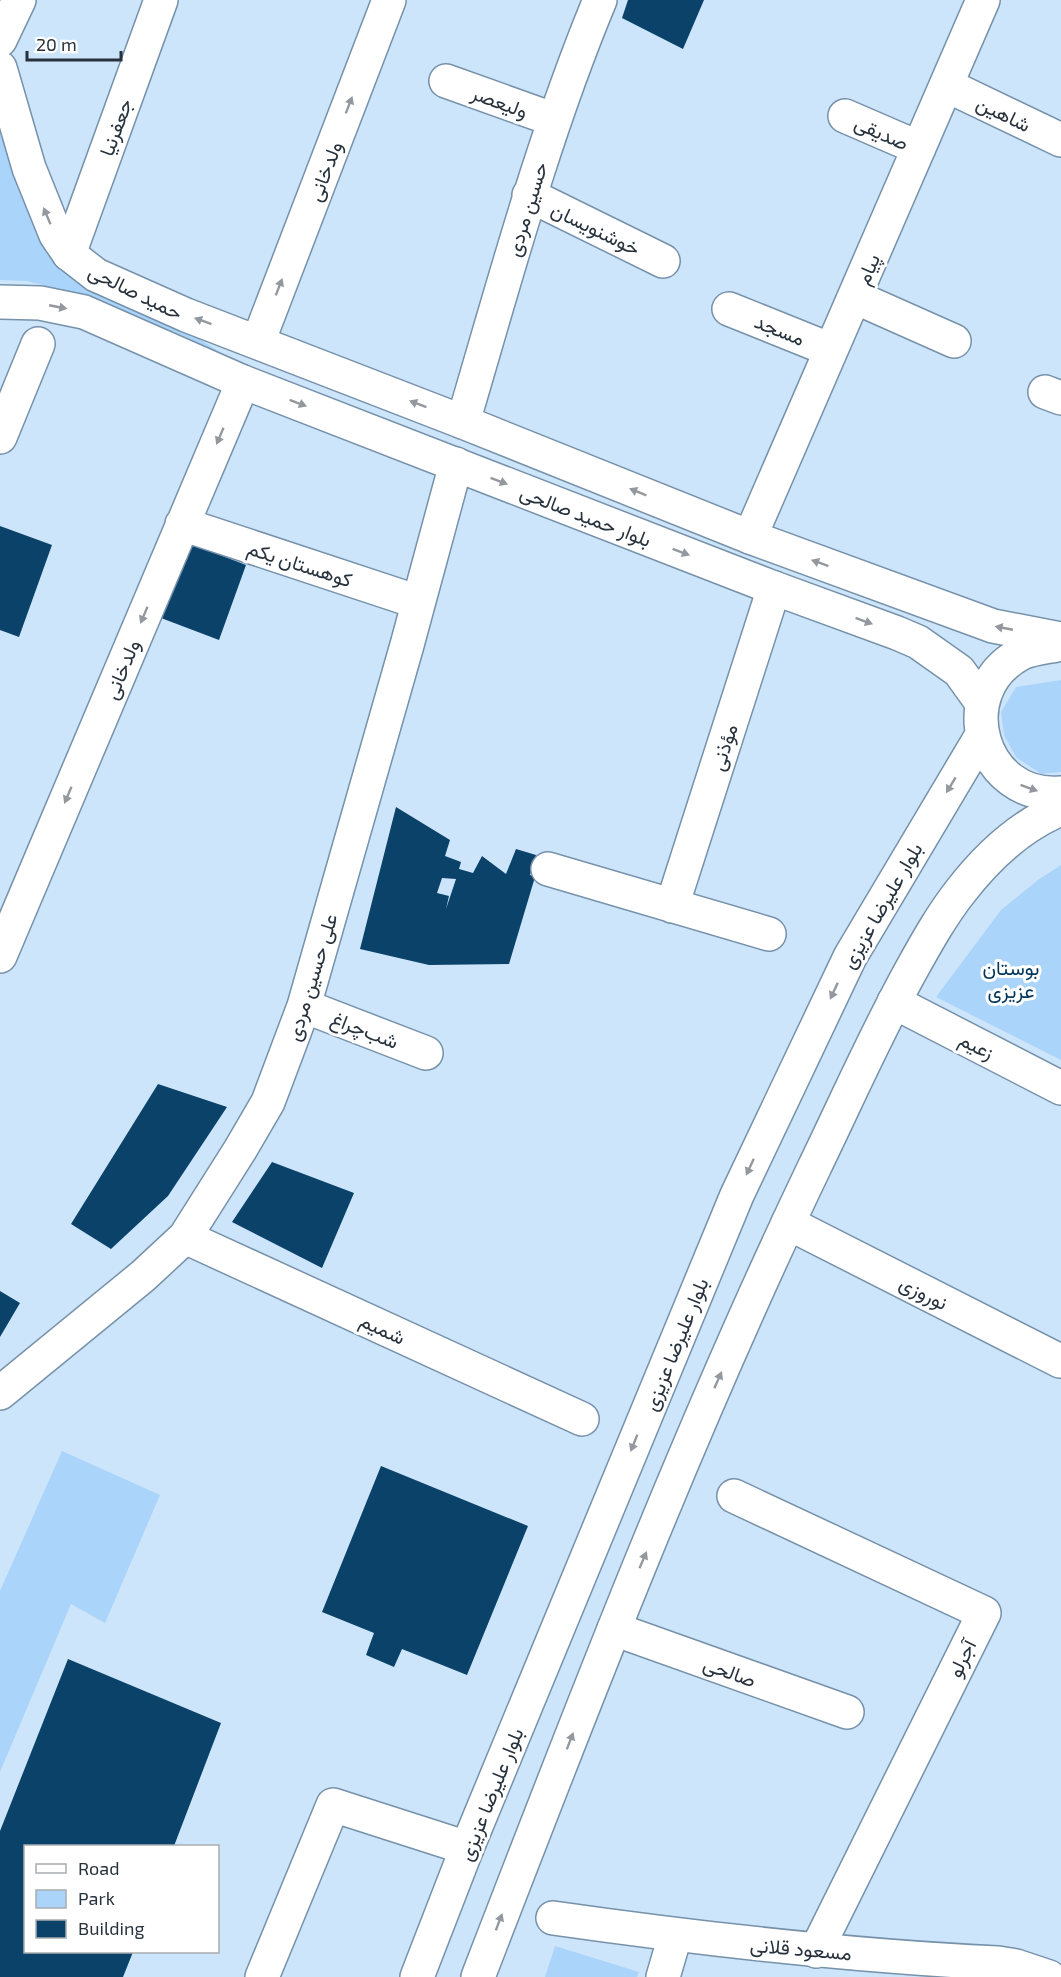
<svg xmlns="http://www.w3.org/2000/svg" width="1061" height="1977" font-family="'Exo 2',Vazirmatn,sans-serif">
  <rect width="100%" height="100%" fill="#cde5fa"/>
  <!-- green -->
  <path fill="#aad4fa" d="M0,124L54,255L97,294L190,333L234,361L182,335L73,293L27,281L0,280Z
    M1061,680V772L1041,774L1016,757L1004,735L1001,712L1016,687Z
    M1061,865V1060L936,997L1001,910L1038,880Z
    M62,1451L160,1495L105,1623L71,1604L0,1772V1591Z
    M555,1946L639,1972L637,1977H545Z"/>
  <!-- building -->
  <path fill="#0b4269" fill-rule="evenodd" d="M628,0H704L683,49L622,18Z
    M0,526L52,545L19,637L0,630Z
    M194,545L246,565L219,640L161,618L187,549Z
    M396,807L450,840L445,856L461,862L459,869L473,873L482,856L506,874L516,849L536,855L530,875L535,877L509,964L429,965L360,949ZM442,878L456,879L446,909L449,896L437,893Z
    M158,1084L227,1107L168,1196L111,1249L71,1224Z
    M272,1162L354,1193L322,1268L232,1222Z
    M0,1291L20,1303L0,1337Z
    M381,1466L528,1526L467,1675L402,1649L394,1667L366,1655L374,1633L322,1612Z
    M68,1659L221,1723L174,1846H26V1952H133L123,1977H0V1831Z"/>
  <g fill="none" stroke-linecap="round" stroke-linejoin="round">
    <defs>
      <path id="minor" d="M446,81L555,120
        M946,85L1061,140
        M845,116L919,148
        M529,195L663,261
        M69,254L161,0
        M855,297L954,341
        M729,309L831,350
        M258,342L389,0
        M1045,392L1061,398
        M463,422C505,280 543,137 600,0
        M0,437L38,344
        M182,524L418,602
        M750,537L983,0
        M548,869L769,934
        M672,906L774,588
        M0,956L243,382
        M894,1002L1061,1088
        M304,1006L426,1053
        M788,1223L1060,1361
        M185,1237L582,1419
        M0,1393L143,1276L185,1237L240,1150L268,1102L304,1006L407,645L456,464
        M734,1496L984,1613L816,1951
        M614,1629L847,1712
        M553,1918C701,1939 849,1956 998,1963L1016,1966L1049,1977
        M262,1977L333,1805L467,1848
        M663,1977L675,1936"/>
      <path id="major" d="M0,68L29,168L56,235L69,254L96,275L186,315L463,422L750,537L993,626L1061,639
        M0,302L40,303L84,312L243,382L774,588L897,633L918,642L959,671L982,703
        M1061,644C1049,647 1031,648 1020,654C950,692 981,800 1061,793
        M417,1977L467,1848L737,1195L850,957L982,735
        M478,1977C583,1705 688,1431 814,1168C847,1100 877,1031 914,965C928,940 942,915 960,892C987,857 1019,826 1061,809"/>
      <path id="highway" d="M0,40L19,0"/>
    </defs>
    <!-- minor casing -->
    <use href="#minor" stroke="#7691aa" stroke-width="36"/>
    <!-- major casing -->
    <use href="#major" stroke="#7691aa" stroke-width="36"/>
    <!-- highway casing -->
    <use href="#highway" stroke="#7691aa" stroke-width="36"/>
    <!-- minor -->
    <use href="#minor" stroke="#fff" stroke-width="33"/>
    <!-- major -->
    <use href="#major" stroke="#fff" stroke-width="33"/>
    <!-- highway -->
    <use href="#highway" stroke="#fff" stroke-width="33"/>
  </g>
  <!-- one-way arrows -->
  <defs><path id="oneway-solid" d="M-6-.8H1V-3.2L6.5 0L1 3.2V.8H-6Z" transform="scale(1.5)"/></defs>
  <g fill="#93989e">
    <use href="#oneway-solid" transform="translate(349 105) rotate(-69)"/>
    <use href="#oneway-solid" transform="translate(47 216) rotate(-113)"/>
    <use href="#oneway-solid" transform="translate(279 287) rotate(-69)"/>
    <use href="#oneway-solid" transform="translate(58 307) rotate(11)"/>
    <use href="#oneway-solid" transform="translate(203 321) rotate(-160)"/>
    <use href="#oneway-solid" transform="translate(298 403) rotate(21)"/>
    <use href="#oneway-solid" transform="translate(418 404) rotate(-159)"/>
    <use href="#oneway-solid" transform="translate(220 436) rotate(113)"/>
    <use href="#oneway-solid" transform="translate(499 481) rotate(21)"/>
    <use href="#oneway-solid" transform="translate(638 492) rotate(-158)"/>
    <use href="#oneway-solid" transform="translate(681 552) rotate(21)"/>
    <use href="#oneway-solid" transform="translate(820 563) rotate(-160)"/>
    <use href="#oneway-solid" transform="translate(144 615) rotate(113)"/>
    <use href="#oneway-solid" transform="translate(864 621) rotate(20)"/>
    <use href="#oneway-solid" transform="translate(1004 628) rotate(-169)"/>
    <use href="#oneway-solid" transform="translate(951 785) rotate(121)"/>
    <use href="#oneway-solid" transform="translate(1029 788) rotate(20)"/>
    <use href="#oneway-solid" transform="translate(68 795) rotate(113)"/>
    <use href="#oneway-solid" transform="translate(834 991) rotate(115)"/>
    <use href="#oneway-solid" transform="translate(750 1167) rotate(115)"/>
    <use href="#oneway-solid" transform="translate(718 1380) rotate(-66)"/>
    <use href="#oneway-solid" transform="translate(634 1443) rotate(112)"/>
    <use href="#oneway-solid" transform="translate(643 1560) rotate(-67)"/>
    <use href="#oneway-solid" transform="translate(570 1741) rotate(-69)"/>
    <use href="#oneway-solid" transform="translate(499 1922) rotate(-69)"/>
  </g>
  <g text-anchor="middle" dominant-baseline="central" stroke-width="6" stroke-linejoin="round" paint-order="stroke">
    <!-- street labels -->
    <g font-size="20" fill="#27323d" stroke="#fff">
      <text transform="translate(500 101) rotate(20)">ولیعصر</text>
      <text transform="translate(1004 113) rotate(26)">شاهین</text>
      <text transform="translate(115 127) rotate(-70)">جعفرنیا</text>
      <text transform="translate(882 132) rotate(24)">صدیقی</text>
      <text transform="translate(324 171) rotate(-69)">ولدخانی</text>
      <text transform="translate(526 209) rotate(-73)">حسین مردی</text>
      <text transform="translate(596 228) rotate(26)">خوشنویسان</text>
      <text transform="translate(867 269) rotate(-67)">پیام</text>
      <text transform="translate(136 291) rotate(26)">حمید صالحی</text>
      <text transform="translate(780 329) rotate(22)">مسجد</text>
      <text transform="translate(586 515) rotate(21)">بلوار حمید صالحی</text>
      <text transform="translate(300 563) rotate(18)">کوهستان یکم</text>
      <text transform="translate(121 669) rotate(-67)">ولدخانی</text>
      <text transform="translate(723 747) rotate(-72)">مؤذنی</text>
      <text transform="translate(881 905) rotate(-60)">بلوار علیرضا عزیزی</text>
      <text transform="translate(311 977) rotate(-73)">علی حسین مردی</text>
      <text transform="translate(365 1029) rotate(21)">شب‌چراغ</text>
      <text transform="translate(977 1045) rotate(27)">زعیم</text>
      <text transform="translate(924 1292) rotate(27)">نوروزی</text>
      <text transform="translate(383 1328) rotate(25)">شمیم</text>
      <text transform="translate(675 1344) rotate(-68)">بلوار علیرضا عزیزی</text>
      <text transform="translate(961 1658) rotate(-64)">آجرلو</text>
      <text transform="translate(730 1671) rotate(20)">صالحی</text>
      <text transform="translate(490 1794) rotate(-68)">بلوار علیرضا عزیزی</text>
      <text transform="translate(801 1948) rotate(5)">مسعود قلانی</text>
    </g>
    <!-- park labels -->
    <g font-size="20" fill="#003559" stroke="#fff">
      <text x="1011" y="967">بوستان<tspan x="1011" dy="23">عزیزی</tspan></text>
    </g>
  </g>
  <!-- legend -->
  <rect x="24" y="1845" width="195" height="108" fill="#ffffff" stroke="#a9adb1" stroke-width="1.5"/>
  <rect x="36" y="1864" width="30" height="9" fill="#ffffff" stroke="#a9adb1" stroke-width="1.5"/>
  <text x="78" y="1875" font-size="18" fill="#27323d">Road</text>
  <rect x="36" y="1890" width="30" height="18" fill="#aad4fa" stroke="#a9adb1" stroke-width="1.5"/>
  <text x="78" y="1905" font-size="18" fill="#27323d">Park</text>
  <rect x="36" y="1920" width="30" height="18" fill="#0b4269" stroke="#a9adb1" stroke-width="1.5"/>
  <text x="78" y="1935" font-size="18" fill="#27323d">Building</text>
  <!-- scale -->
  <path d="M27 51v9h94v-9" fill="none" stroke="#27323d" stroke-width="3"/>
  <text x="36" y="51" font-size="18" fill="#27323d" stroke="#ffffff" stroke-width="4.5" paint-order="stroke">20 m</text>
</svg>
